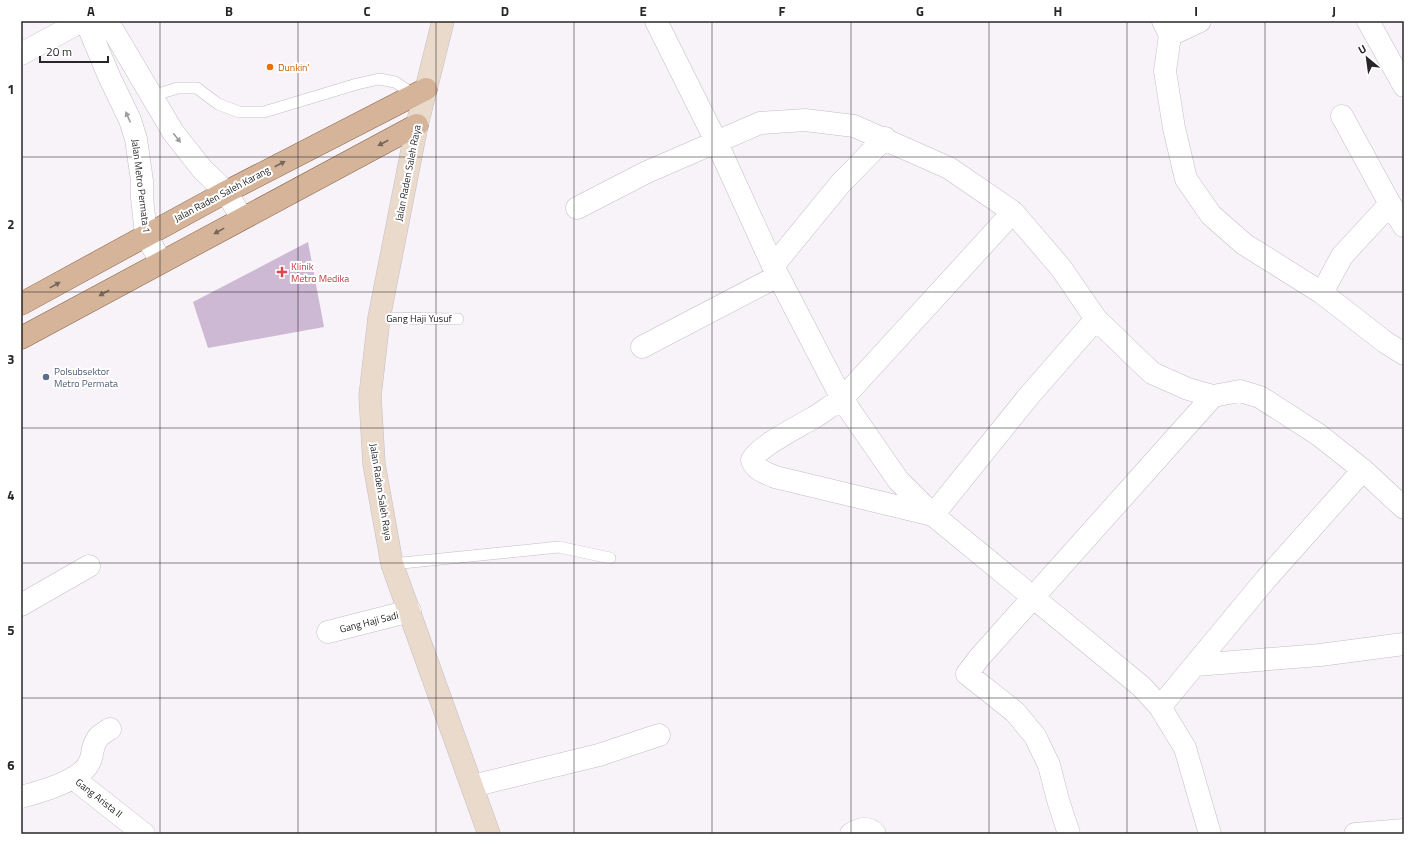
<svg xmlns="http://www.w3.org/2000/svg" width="1425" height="855" font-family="'Titillium Web',sans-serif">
  <rect width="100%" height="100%" fill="#f8f3f9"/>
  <!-- building -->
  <path fill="#ceb9d4" d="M308,242L324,327L208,348L193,302Z"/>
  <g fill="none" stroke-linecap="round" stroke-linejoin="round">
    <defs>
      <path id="lane" d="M151,96L178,88H197L218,104L239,112H264L357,84L379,79L395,82L415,95
        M379,318L458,319
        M392,564L559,547L610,558"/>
      <path id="street" d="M86,21L108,74L130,120L136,139L142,181V198L146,235L161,262
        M106,21L114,32L173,132L202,169L226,192L242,218
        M656,21L716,141L773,266L842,399L898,480L933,515L1142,687L1160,707L1185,748L1210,834
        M1163,21L1170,35L1165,71L1174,128L1186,179L1211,215L1244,244L1322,293L1385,342L1404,354
        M1368,21L1404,86
        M1170,35L1200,21
        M21,54L82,21
        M1390,204L1404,226
        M577,208L647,172L760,123L805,120L854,126L949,168L1013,212L1061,268L1096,319L1152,373L1188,389L1213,396L1240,391L1260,397L1319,435L1363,470L1404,508
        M1013,212L842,399C832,405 823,412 813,418C798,427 759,446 752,460C755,470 766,473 775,477L933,515L1028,397L1096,319
        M773,266L841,183L885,138
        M1322,293L1342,256L1390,204L1342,116
        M642,347L778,276
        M21,605L89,566
        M328,632L410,611
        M1196,665L1320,655L1404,644
        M1160,707L1266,579L1363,470
        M73,778L144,834
        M472,786L599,755L659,735
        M21,797C40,792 83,780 90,761C92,757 92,753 93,749C96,737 100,735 110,729
        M851,834C859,829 868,826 875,834
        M1069,834L1058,800L1049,765L1035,736L1015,712L967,674L979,658L1213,396
        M1355,834L1404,830"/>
      <path id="secondary" d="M443,21L417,125L379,318L370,396L374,464L392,564L489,834"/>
      <path id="primary" d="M21,304L226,192L426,89
        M21,338L417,125"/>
    </defs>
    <!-- lane casing -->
    <use href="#lane" stroke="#c3bec4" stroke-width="12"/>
    <!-- street casing -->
    <use href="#street" stroke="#c3bec4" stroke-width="23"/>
    <!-- secondary casing -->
    <use href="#secondary" stroke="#c3bec4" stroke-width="23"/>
    <!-- primary casing -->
    <use href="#primary" stroke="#866245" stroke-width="23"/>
    <!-- lane -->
    <use href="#lane" stroke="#fff" stroke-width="11"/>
    <!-- street -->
    <use href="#street" stroke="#fff" stroke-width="22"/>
    <!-- secondary -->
    <use href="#secondary" stroke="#eadacc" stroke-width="22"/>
    <!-- primary -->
    <use href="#primary" stroke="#d5b499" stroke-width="22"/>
  </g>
  <!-- one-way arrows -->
  <defs><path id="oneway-solid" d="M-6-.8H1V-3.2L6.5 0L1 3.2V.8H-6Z"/></defs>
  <g fill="#9e9d9e">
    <use href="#oneway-solid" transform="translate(128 117) rotate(-114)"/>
    <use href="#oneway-solid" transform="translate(177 138) rotate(52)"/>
  </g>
  <g fill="#76665b">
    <use href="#oneway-solid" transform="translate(383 143) rotate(152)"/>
    <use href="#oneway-solid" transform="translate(280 164) rotate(-27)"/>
    <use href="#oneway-solid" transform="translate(219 231) rotate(151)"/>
    <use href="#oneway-solid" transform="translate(55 285) rotate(-29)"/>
    <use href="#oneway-solid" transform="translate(104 293) rotate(151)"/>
  </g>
  <!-- grid -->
  <path fill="none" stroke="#282628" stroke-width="1" stroke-opacity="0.55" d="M160,21V834M298,21V834M436,21V834M574,21V834M712,21V834M851,21V834M989,21V834M1127,21V834M1265,21V834M21,157H1404M21,292H1404M21,428H1404M21,563H1404M21,698H1404"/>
  <!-- markers -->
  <circle fill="#e8710a" stroke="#fff" stroke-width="1.5" cx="270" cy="67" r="4"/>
  <path fill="#e0444e" stroke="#fff" stroke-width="1.5" d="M280 266h4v4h4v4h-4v4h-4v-4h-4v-4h4z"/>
  <circle fill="#5c6f8a" stroke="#fff" stroke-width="1.5" cx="46" cy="377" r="4"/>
  <g text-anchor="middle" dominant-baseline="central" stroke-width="4" stroke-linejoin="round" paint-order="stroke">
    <!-- food labels -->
    <g font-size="10" fill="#c56008" stroke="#fff" text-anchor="start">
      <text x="278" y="67">Dunkin'</text>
    </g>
    <!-- street labels -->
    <g font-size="10" fill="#282628" stroke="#fff">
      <text transform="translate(408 173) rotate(-79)">Jalan Raden Saleh Raya</text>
      <text transform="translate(141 186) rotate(83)">Jalan Metro Permata 1</text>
      <text transform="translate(222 194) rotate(-28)">Jalan Raden Saleh Karang</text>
      <text x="419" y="318">Gang Haji Yusuf</text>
      <text transform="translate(381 492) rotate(81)">Jalan Raden Saleh Raya</text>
      <text transform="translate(369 622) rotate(-14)">Gang Haji Sadi</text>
      <text transform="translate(99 798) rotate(38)">Gang Arista II</text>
    </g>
    <!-- health labels -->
    <g font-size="10" fill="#be3a42" stroke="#fff" text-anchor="start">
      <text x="291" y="266">Klinik<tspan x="291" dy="12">Metro Medika</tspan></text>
    </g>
    <!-- service labels -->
    <g font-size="10" fill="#4e5e75" stroke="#fff" text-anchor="start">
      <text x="54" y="371">Polsubsektor<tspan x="54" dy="12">Metro Permata</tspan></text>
    </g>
  </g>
  <!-- border -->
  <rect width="1425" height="855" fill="none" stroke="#ffffff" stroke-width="44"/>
  <!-- north arrow -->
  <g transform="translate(1367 58) rotate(331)" stroke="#ffffff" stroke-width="3" paint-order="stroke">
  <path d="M0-3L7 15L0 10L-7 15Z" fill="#282628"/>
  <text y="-6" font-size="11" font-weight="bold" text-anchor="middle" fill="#282628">U</text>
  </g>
  <!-- scale -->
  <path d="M40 56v6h68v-6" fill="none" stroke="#282628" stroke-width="2"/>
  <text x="46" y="56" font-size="12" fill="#282628" stroke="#ffffff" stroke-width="3" paint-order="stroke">20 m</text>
  <rect x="22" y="22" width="1381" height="811" fill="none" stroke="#282628" stroke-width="1.5"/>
  <g font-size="13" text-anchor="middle" font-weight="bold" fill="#282628">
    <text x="91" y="16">A</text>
    <text x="229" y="16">B</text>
    <text x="367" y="16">C</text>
    <text x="505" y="16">D</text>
    <text x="643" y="16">E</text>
    <text x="782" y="16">F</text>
    <text x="920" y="16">G</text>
    <text x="1058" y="16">H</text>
    <text x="1196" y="16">I</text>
    <text x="1334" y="16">J</text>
    <text x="11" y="94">1</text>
    <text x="11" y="229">2</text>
    <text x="11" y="364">3</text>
    <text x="11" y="500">4</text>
    <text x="11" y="635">5</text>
    <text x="11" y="770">6</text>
  </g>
</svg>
